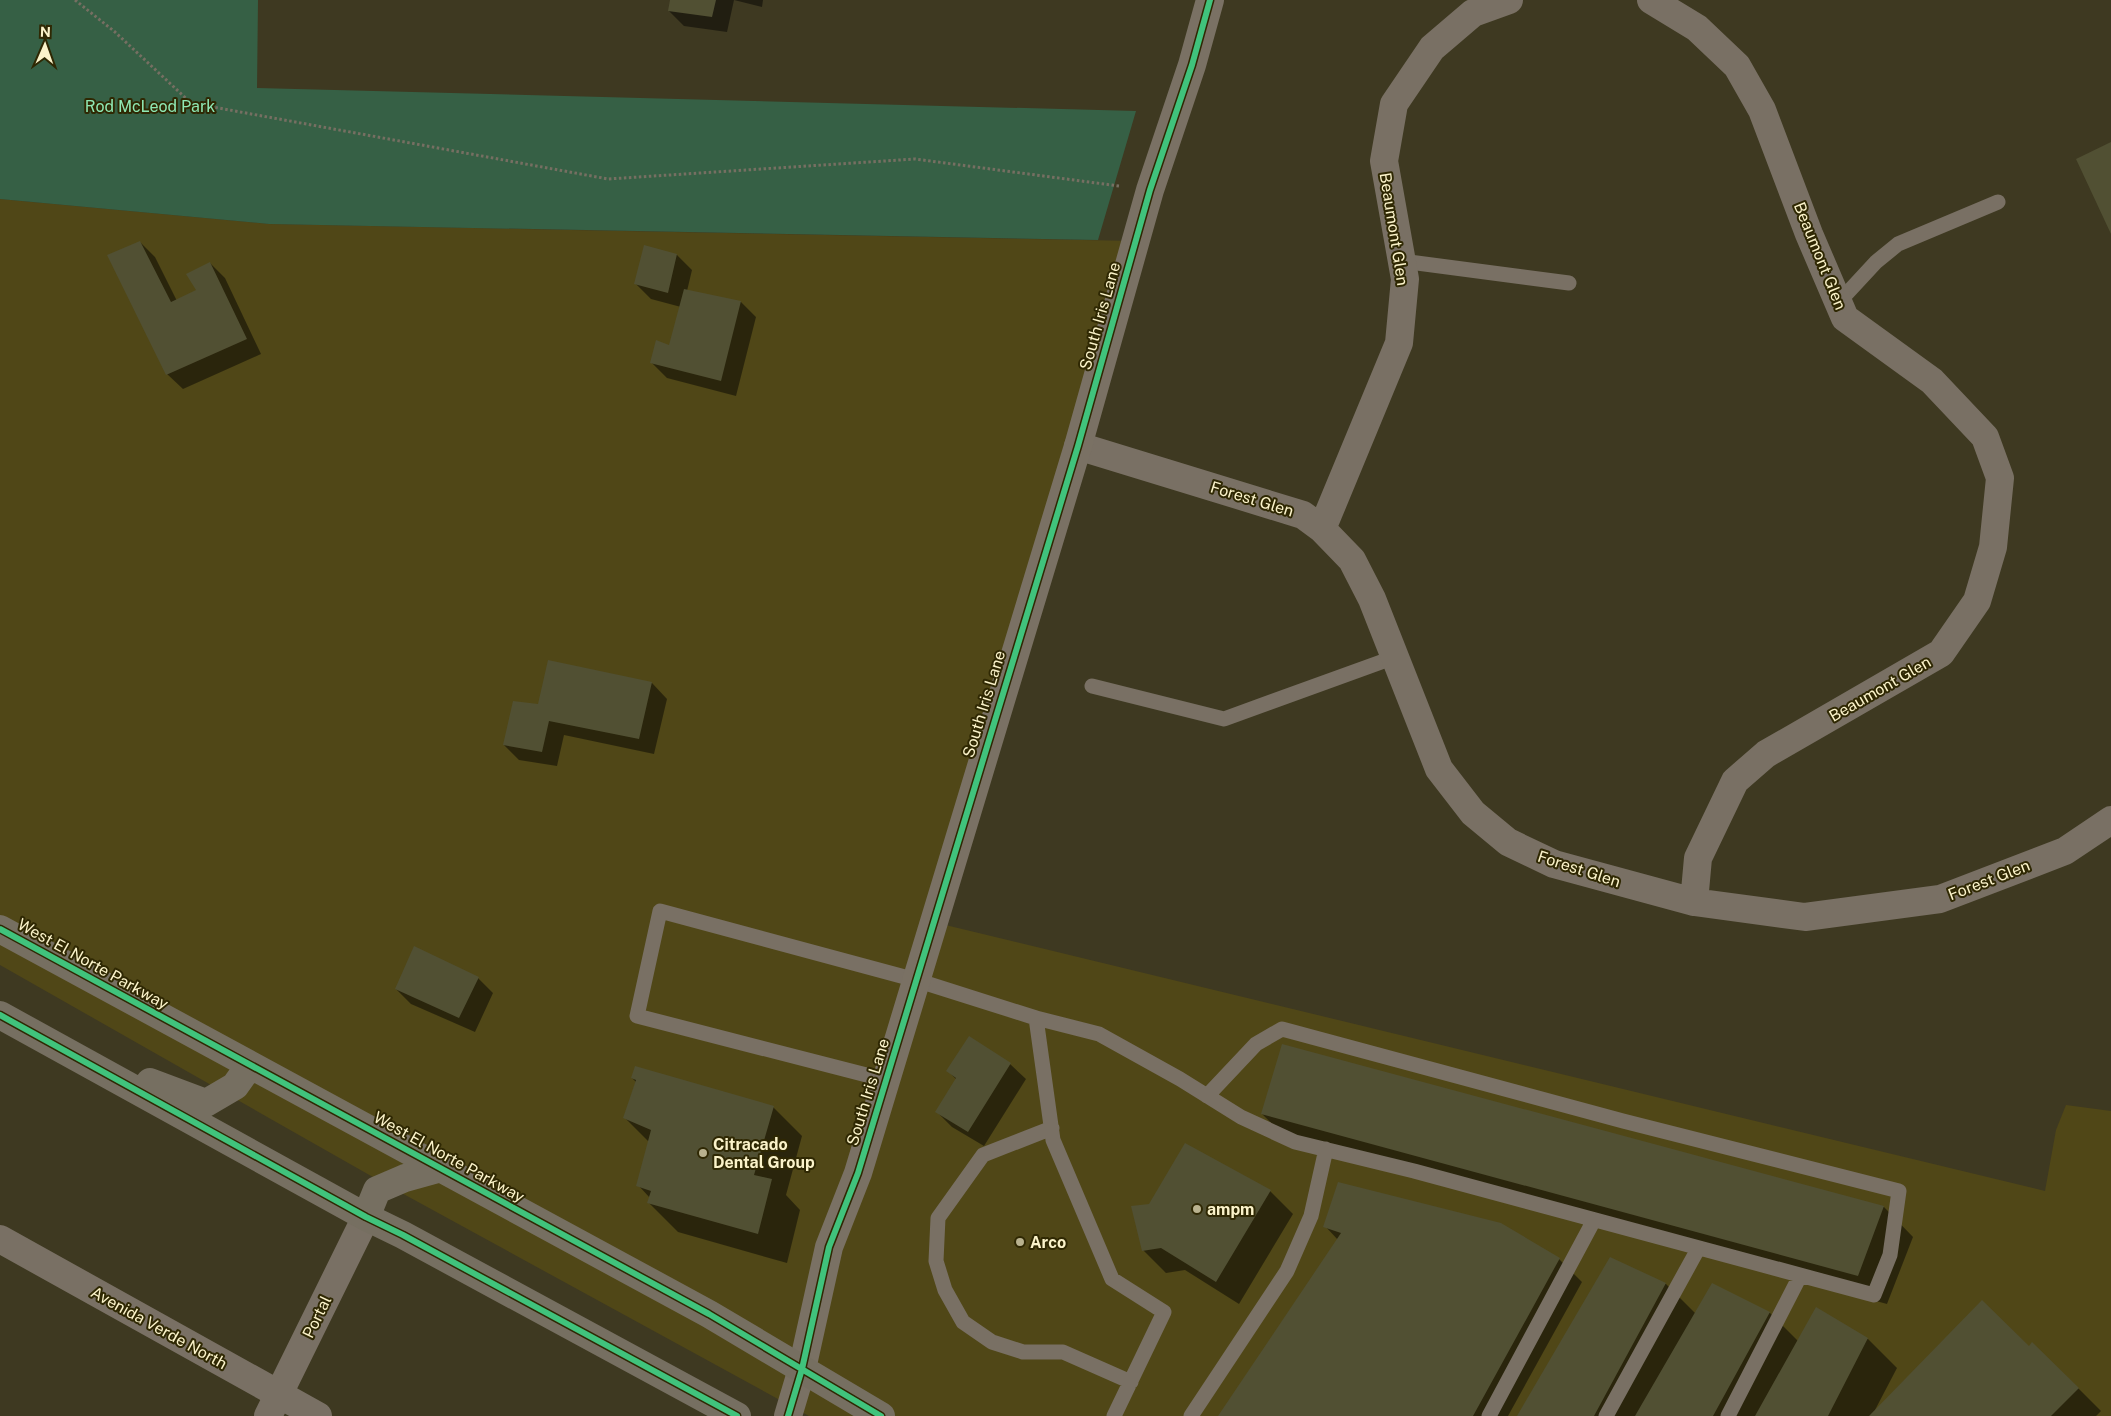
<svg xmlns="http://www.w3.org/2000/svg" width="2111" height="1416" font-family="'Public Sans',sans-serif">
  <rect width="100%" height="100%" fill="#3e3921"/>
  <!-- built -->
  <path fill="#504717" d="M0,199L269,224L1136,241L933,922L2045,1191L2056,1130L2066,1105L2111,1111V1416H809L387,1185L0,965Z"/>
  <!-- green -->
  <path fill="#366045" d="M0,0H258L257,88L1136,111L1098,240L269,224L0,199Z"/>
  <!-- shadow -->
  <path fill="#0007" d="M671,0H763L762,7L734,0L727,32L684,26L669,11Z
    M140,242L155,257L177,301L198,290L210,263L225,278L261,354L183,389L167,374Z
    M645,247L677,255L692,270L687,291L741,302L756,317L736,396L667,378L652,363L670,347L681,307L651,299L636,284Z
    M652,683L667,699L654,754L564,735L557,766L519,760L504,745L539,706Z
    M478,978L493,993L475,1032L411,1004L396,989Z
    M1010,1064L1026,1079L984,1146L952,1127L937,1112L957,1080L948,1071Z
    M632,1078L773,1107L802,1136L786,1195L800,1210L787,1263L678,1232L649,1203L650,1198L638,1185L649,1142L624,1117L636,1082Z
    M1262,1114L1884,1207L1913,1237L1887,1304L1292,1143Z
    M1270,1191L1293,1214L1239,1304L1185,1270L1166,1273L1143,1250Z
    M1325,1226L1559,1259L1582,1282L1508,1416H1220L1338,1240Z
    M1610,1259L1666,1284L1696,1314L1713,1285L1770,1313L1798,1341L1868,1339L1897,1368L1875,1410L2029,1348L2078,1388L2101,1411L2096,1416H1519Z"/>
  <!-- building -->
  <path fill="#515033" d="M670,0H716L712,17L668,11Z
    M2111,142V234L2076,159Z
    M140,241L171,302L196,290L186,274L210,262L247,339L166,375L107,255Z
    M644,245L677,254L668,293L634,284Z
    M684,289L741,301L721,381L650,363L656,340L669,345Z
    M548,660L652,682L639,739L549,721L542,752L503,745L513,701L538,704Z
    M414,946L479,977L459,1018L395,989Z
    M969,1036L1011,1063L968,1132L935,1112L956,1078L946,1071Z
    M1282,1044L1884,1206L1858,1276L1261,1114Z
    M635,1066L774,1106L754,1175L772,1179L758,1234L647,1203L651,1191L636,1186L651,1130L623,1118L636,1080L631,1078Z
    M1185,1143L1271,1190L1216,1282L1161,1248L1142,1251L1131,1206L1149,1204Z
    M1338,1182L1501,1223L1560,1258L1473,1416H1218L1341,1233L1323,1227Z
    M1610,1257L1666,1283L1594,1416H1517Z
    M1712,1283L1770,1312L1713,1416H1635Z
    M1982,1300L2029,1346L2032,1342L2079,1388L2051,1416H1869Z
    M1816,1307L1868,1338L1828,1416H1755Z"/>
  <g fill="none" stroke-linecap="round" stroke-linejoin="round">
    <!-- path -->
    <path stroke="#766f62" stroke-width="3" stroke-dasharray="2.5 2.5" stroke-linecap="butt" d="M75,0L115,32L191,103L608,179L915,159L1119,186"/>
    <!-- lane -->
    <path stroke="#797064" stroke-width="15" d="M1402,261L1569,283
      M1838,303L1876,262L1898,244L1998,202
      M1092,686L1224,719L1395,657
      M1036,1018L1099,1034L1180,1079L1241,1117L1295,1142L1414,1171L1874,1295L1890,1255L1899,1191L1623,1121L1282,1029L1256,1044L1207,1096
      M886,1080L637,1016L660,911L916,980L1036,1018L1053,1140L1112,1279L1164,1312L1114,1416
      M1052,1128L983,1155L938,1218L936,1261L945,1290L963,1322L992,1342L1023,1352H1063L1131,1382
      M1191,1416L1287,1271L1311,1216L1326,1149
      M1489,1416L1594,1220
      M1606,1416L1698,1249
      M1728,1416L1800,1276"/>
    <!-- street -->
    <path stroke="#797064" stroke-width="28" d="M1651,0L1697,28L1737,66L1762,110L1809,234L1845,318L1932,381L1985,437L2000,478L1993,547L1977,601L1941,653L1766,754L1735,781L1698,858L1694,902
      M1078,446L1303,515L1322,529L1352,560L1372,599L1439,769L1473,813L1508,842L1554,864L1694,902L1805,917L1940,899L2065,851L2111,820
      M1322,529L1399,343L1405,279L1384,161L1394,104L1432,48L1473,13L1509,0
      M0,1239L318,1416
      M268,1416L366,1217"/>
    <!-- secondary -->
    <path stroke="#7a7164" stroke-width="28" d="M788,1416L802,1369L829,1247L858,1173L1078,446L1150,190L1192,65L1210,0"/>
    <!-- primary -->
    <path stroke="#766f61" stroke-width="28" d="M0,929L709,1314L881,1416
      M0,1015L366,1217L403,1235L737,1416
      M150,1082L206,1103L235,1086L250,1065
      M366,1217L377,1190L405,1178L441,1168"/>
    <defs>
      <path id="cycleway" d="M0,929L709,1314L881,1416
        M0,1015L366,1217L403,1235L737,1416
        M788,1416L802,1369L829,1247L858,1173L1078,446L1150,190L1192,65L1210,0"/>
    </defs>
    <!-- cycleway casing -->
    <use href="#cycleway" stroke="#2f2803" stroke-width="9"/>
    <!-- cycleway -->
    <use href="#cycleway" stroke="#40c37c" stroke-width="6"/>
  </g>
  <!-- markers -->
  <g fill="#b9b28f" stroke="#2f2803" stroke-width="2">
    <circle cx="703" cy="1153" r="5"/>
    <circle cx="1197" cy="1209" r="5"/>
    <circle cx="1020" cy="1242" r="5"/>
  </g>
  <g text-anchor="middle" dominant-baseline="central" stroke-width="4" stroke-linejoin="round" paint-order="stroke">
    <!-- park labels -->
    <g font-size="16" fill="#8fe9b5" stroke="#2f2803">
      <text x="150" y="106">Rod McLeod Park</text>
    </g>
    <!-- street labels -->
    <g font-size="16" fill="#fbf3ca" stroke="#2f2803">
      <text transform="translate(1394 229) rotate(81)">Beaumont Glen</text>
      <text transform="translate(1820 256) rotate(68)">Beaumont Glen</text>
      <text transform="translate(1100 316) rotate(-74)">South Iris Lane</text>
      <text transform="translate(1252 499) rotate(17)">Forest Glen</text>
      <text transform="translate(1880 689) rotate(-30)">Beaumont Glen</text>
      <text transform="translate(984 704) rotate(-73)">South Iris Lane</text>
      <text transform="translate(1579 869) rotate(18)">Forest Glen</text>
      <text transform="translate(1989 880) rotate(-21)">Forest Glen</text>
      <text transform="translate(93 964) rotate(29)">West El Norte Parkway</text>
      <text transform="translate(868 1092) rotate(-73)">South Iris Lane</text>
      <text transform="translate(449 1157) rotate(29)">West El Norte Parkway</text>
      <text transform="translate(317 1317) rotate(-64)">Portal</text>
      <text transform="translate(159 1328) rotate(29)">Avenida Verde North</text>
    </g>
    <!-- poi labels -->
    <g font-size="16" font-weight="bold" fill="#fbf3ca" stroke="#2f2803" text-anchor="start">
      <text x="713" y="1144">Citracado<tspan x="713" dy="18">Dental Group</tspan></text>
      <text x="1207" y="1209">ampm</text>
      <text x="1030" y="1242">Arco</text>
    </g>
  </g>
  <!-- north arrow -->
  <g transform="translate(45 45) rotate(2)" stroke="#2f2803" stroke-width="4" paint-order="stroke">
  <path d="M0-4L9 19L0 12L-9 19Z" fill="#fbf3ca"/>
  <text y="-8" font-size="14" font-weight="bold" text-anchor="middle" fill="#fbf3ca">N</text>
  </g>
</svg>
